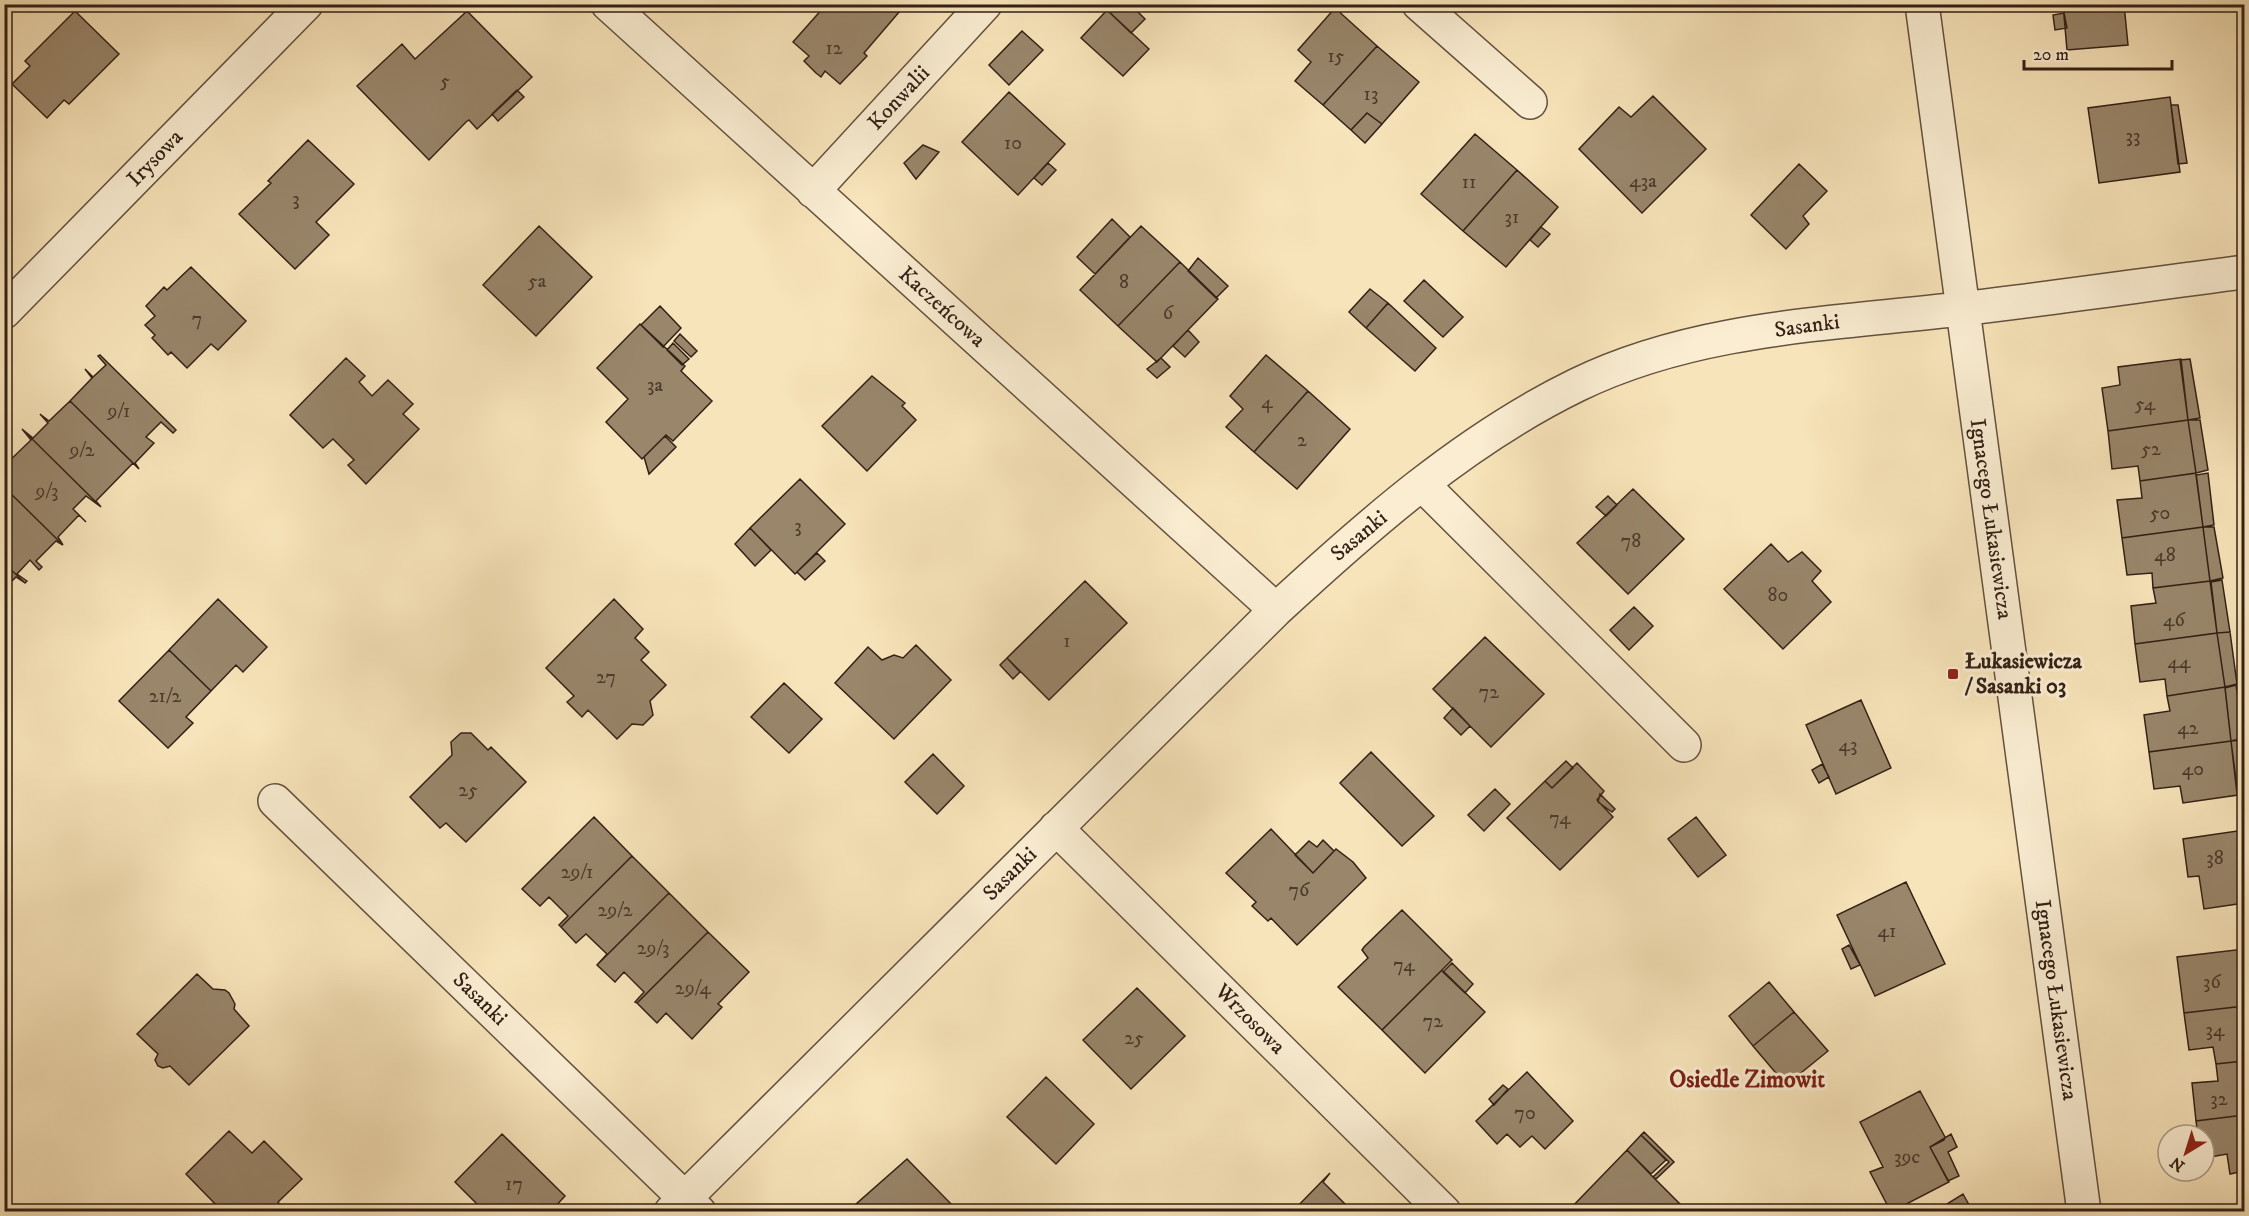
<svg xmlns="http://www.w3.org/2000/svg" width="2249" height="1216" font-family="'IM FELL DW Pica',serif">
  <rect width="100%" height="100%" fill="#f8e4ba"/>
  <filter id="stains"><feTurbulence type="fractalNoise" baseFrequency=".00333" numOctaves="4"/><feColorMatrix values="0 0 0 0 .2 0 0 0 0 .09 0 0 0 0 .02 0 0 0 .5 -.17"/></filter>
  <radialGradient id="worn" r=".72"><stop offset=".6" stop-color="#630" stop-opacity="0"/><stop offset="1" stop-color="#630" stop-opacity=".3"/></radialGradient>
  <!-- building -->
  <path fill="#99866b" stroke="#332016" stroke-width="1.5" d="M821,4H906L864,53L867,56L840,84L825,71L821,77L816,73L804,61L809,56L793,42L824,7Z
    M1112,4H1130L1145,19L1131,33L1107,10Z
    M2063,4H2124L2128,45L2067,50Z
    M1335,8L1377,46L1323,105L1295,81L1311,62L1298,50Z
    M1107,10L1149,49L1123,76L1081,38Z
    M75,11L119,54L69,104L64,100L47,118L12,84L30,66L25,61Z
    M467,11L532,77L477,129L469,120L466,122L429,160L357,86L402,44L415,59Z
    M2064,13L2067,28L2055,30L2053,15Z
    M1022,31L1043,50L1009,85L989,65Z
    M1377,46L1419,82L1382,124L1367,113L1351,130L1323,105Z
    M517,90L524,97L498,121L492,114Z
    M1009,92L1065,144L1018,195L962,142Z
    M1653,96L1706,149L1642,213L1579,149L1619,107L1631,117Z
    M2170,97L2180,172L2099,183L2088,108Z
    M2171,105H2178L2187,163L2178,164Z
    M1367,113L1382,124L1365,143L1351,130Z
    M1475,134L1517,170L1463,231L1421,194Z
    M308,140L354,184L316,222L329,235L295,269L239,214L271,183L268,181Z
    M923,145L939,152L916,179L904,163Z
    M1048,163L1056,170L1042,185L1034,178Z
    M1799,164L1827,191L1803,216L1809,224L1786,249L1751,215Z
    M1517,170L1558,207L1506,267L1463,231Z
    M1112,219L1130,237L1095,274L1077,257Z
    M539,226L592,277L536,336L483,285Z
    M1141,226L1180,262L1118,326L1080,290Z
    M1541,227L1550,234L1538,247L1530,240Z
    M1198,258L1228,286L1216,298L1188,271Z
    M1180,262L1218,299L1157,362L1118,326Z
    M191,267L246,321L218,350L211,344L187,368L171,352L168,355L152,338L155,335L145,325L155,316L146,306L164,287L167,290Z
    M1424,280L1463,317L1443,337L1404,301Z
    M1370,289L1388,303L1366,328L1349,312Z
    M1388,303L1436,348L1415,371L1366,328Z
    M660,306L681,328L663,347L641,325Z
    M640,324L685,366L681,371L712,401L673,441L666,435L642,459L606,422L628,399L597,368Z
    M1188,330L1199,342L1185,357L1173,346Z
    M680,334L697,351L691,357L674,341Z
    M673,343L689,359L682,365L667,350Z
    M100,355L176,430L173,433L161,422L146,437L154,443L135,463L139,469L70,401L92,378L85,369L93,377L106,365L98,356Z
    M1266,355L1308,391L1254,452L1226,427L1243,409L1230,396Z
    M346,358L365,376L359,382L372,396L388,380L413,404L403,414L419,429L366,484L348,465L354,460L333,439L323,448L290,415Z
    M1161,358L1170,367L1157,378L1147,369Z
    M2181,359L2188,420L2108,431L2102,388L2120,385L2118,367Z
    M2190,359L2200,418L2188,420L2180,360Z
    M872,376L905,403L902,406L916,420L867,471L822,426Z
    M1308,391L1350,429L1297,489L1254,452Z
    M70,401L133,463L96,501L101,507L22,429L33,438L48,423L40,414L49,421Z
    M2188,420H2200L2208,470L2196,473Z
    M2188,420L2196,473L2140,481L2138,466L2112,469L2108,431Z
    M22,429L101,507L86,496L73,509L86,522L79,515L58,537L63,545L4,487V466L31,440Z
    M665,436L676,447L649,474L644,457Z
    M2196,473L2203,527L2122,538L2117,500L2142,498L2140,481Z
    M2208,473L2214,525L2203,527L2196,475Z
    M800,479L845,524L795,574L750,528Z
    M4,487L63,545L56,541L36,561L42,567L39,570L30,560L17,574L27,581L25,583L4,563Z
    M1633,489L1684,539L1628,594L1577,543Z
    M1608,496L1617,505L1606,516L1596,507Z
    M2203,527H2214L2223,578L2210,581Z
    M2203,527L2210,581L2153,588L2152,573L2127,575L2122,538Z
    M750,528L771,550L755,566L735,544Z
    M1771,544L1788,562L1802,552L1821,571L1812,581L1831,602L1783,649L1724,589Z
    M817,553L825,561L805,580L797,572Z
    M4,563L25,583L16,577L4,589Z
    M2222,580L2230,632L2217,633L2211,582Z
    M1085,581L1127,623L1049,700L1007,658Z
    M2210,581L2217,633L2135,644L2131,606L2156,603L2153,588Z
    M218,599L267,647L243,672L236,665L211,691L169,650Z
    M614,599L643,629L635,638L649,652L641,660L666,685L650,701L653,715L643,725L632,724L617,739L588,710L582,717L567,702L574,696L546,668Z
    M1634,607L1653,626L1629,650L1610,630Z
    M2230,632L2237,684L2225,687L2217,633Z
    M2217,633L2225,687L2167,696L2165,679L2140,682L2135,644Z
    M1485,637L1544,694L1491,747L1433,689Z
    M916,645L951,680L894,739L835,683L868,647L882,660L894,655L903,658Z
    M169,650L211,691L186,717L193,723L168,748L119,701Z
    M1007,658L1020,672L1013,679L1000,665Z
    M784,683L822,719L789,753L751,717Z
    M2236,685L2244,738L2231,741L2225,688Z
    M2225,687L2231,741L2149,752L2144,715L2170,711L2167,696Z
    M1861,700L1891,768L1836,794L1806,725Z
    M1453,708L1470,726L1461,735L1444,718Z
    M461,733H471L488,750L491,747L526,782L466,842L446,823L440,828L410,797L452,755L451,742Z
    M2243,740L2244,793L2237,794L2231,741Z
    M2231,741L2238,795L2183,803L2180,786L2154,789L2149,752Z
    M1371,752L1434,816L1402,846L1340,783Z
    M933,754L964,786L937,814L905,782Z
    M1566,761L1573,768L1552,788L1545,781Z
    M1577,763L1604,791L1597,800L1613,817L1560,870L1507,818L1543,783L1545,781L1552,788Z
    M1822,764L1829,777L1819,783L1812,770Z
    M1495,789L1510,804L1484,831L1468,815Z
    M1600,794L1615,809L1612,812L1598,802Z
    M594,817L632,856L561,927L559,925L568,916L549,897L540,906L522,889Z
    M1696,817L1726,855L1698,877L1668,839Z
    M1271,829L1313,873L1336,849L1353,862L1366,878L1297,945L1271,918L1268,921L1252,906L1256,902L1226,873Z
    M2244,830V903L2204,909L2199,876L2188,877L2183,839Z
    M1323,840L1334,851L1313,873L1295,855L1309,841L1317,847Z
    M632,856L669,893L597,965L607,954L586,934L576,943L561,927Z
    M1906,882L1945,964L1875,996L1837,915Z
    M669,893L708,932L637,1003L635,1002L644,992L624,972L615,982L597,965Z
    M1402,910L1452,960L1382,1030L1338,987L1368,958L1362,950L1364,947Z
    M708,932L749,972L718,1004L722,1007L692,1039L666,1013L657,1023L637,1003Z
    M1849,945L1860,965L1851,969L1842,949Z
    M2244,949V1006L2184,1013L2177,957Z
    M1452,963L1473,984L1465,993L1443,972Z
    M1442,970L1485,1012L1425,1073L1382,1030Z
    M197,974L213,989L225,990L229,993L235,1004L234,1009L249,1026L189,1085L170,1066L163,1068L158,1066L155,1060L158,1054L137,1034Z
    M1769,982L1794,1012L1753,1046L1729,1016Z
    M1137,988L1185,1036L1131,1089L1083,1040Z
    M2244,1006V1061L2216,1064L2213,1047L2189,1050L2184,1013Z
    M1794,1012L1828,1051L1786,1085L1753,1046Z
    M2244,1061V1115L2196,1121L2192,1083L2218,1081L2216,1064Z
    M1527,1072L1573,1121L1545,1149L1532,1136L1520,1147L1507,1134L1497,1144L1476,1121Z
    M1046,1077L1094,1124L1056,1164L1007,1117Z
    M1503,1085L1508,1089L1494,1105L1489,1099Z
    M1920,1091L1945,1137L1944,1140L1930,1147L1949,1182L1891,1212L1870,1172L1883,1167L1860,1122Z
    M2244,1115V1171L2230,1174L2227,1154L2204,1158V1135H2198L2196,1121Z
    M229,1131L252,1153L264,1141L302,1179L278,1202L287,1212H223L186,1174Z
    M1644,1132L1674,1162L1656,1179L1653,1177L1669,1162L1641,1135Z
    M502,1134L565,1196L550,1212H485L455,1182Z
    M1951,1134L1957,1147L1948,1152L1959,1176L1948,1181L1930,1147Z
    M1641,1135L1666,1160L1651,1174L1627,1150Z
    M1627,1150L1653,1177L1688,1212H1567Z
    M907,1159L956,1209L954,1212H854L857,1208L855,1205Z
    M1330,1173L1323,1182L1353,1212H1292Z
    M1963,1194L1973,1212H1934Z"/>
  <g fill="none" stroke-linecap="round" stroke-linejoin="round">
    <defs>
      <path id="minor" d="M608,4L1276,610
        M1419,4L1530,102
        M1922,4L2084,1212
        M813,191L985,4
        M4,312L306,4
        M1423,485L1684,745
        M275,801L699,1212
        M1056,828L1444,1212
        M671,1212L1276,610C1367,526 1464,440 1577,385C1696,327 1832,324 1960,309C2055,298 2150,284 2244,272"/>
    </defs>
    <!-- minor casing -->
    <use href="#minor" stroke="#64513f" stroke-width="36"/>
    <!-- minor -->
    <use href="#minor" stroke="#faedd2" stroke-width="33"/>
  </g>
  <!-- markers -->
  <rect fill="#8f2418" stroke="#faedd2" stroke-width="2" x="1947" y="668" width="12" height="12" rx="3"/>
  <g text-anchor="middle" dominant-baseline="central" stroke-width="6" stroke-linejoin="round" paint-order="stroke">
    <!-- number labels -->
    <g font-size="20" fill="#4c3a2b">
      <text x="834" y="48">12</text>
      <text x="1336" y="56">15</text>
      <text x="445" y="81">5</text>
      <text x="1371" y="94">13</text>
      <text x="2133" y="136">33</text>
      <text x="1013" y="143">10</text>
      <text x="1643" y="181">43a</text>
      <text x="1469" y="182">11</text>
      <text x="296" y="199">3</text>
      <text x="1512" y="217">31</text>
      <text x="537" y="281">5a</text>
      <text x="1124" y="282">8</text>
      <text x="1168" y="313">6</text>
      <text x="197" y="319">7</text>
      <text x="655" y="385">3a</text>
      <text x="1267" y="402">4</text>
      <text x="2145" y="404">54</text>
      <text x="119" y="411">9/1</text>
      <text x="1302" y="440">2</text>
      <text x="2151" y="449">52</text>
      <text x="82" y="450">9/2</text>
      <text x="47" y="491">9/3</text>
      <text x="2160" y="513">50</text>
      <text x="798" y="526">3</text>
      <text x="1631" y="541">78</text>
      <text x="2165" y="555">48</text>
      <text x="1778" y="595">80</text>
      <text x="2174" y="620">46</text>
      <text x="1067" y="641">1</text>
      <text x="2179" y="662">44</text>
      <text x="606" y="677">27</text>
      <text x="1489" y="692">72</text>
      <text x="165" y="696">21/2</text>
      <text x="2188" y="728">42</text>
      <text x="1848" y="745">43</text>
      <text x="2193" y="769">40</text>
      <text x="468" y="790">25</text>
      <text x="1560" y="818">74</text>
      <text x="2215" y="858">38</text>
      <text x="577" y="872">29/1</text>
      <text x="1299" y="890">76</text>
      <text x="615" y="910">29/2</text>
      <text x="1887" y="931">41</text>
      <text x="653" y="948">29/3</text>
      <text x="1404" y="965">74</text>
      <text x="2212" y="982">36</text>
      <text x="693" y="988">29/4</text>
      <text x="1433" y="1021">72</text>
      <text x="2215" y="1030">34</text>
      <text x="1134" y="1038">25</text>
      <text x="2219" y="1099">32</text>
      <text x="1525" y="1113">70</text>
      <text x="1907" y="1157">39c</text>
      <text x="514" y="1184">17</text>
    </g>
    <!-- street labels -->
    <g font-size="22" fill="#332016" stroke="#faedd2">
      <text transform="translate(899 98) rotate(-47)">Konwalii</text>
      <text transform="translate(155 158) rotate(-46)">Irysowa</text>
      <text transform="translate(942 307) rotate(42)">Kaczeńcowa</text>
      <text transform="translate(1807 326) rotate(-8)">Sasanki</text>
      <text transform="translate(1991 519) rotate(82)">Ignacego Łukasiewicza</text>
      <text transform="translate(1359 536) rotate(-40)">Sasanki</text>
      <text transform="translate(1010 874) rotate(-45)">Sasanki</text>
      <text transform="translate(480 999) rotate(44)">Sasanki</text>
      <text transform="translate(2056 1000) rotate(82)">Ignacego Łukasiewicza</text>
      <text transform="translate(1250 1019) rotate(45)">Wrzosowa</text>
    </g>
    <!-- poi labels -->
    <g font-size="22" font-weight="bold" fill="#332016" stroke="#faedd2" text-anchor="start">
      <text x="1965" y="661">Łukasiewicza<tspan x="1965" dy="25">/ Sasanki 03</tspan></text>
    </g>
    <!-- neighbourhood labels -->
    <g font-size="24" font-weight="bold" fill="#7a1f14" stroke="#faedd2">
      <text x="1747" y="1080">Osiedle Zimowit</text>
    </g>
  </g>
  <!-- margin -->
  <rect width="2249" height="1216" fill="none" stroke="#f8e4ba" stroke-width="24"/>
  <rect x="6" y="6" width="2237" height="1204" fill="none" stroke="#332016" stroke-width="3"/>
  <rect x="12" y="12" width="2225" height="1192" fill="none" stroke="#332016" stroke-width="1.5"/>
  <!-- north arrow -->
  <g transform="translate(2186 1153) rotate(218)"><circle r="28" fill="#faedd2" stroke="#aa9b87" stroke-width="1.5"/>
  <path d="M0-4.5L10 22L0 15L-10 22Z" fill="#8f2418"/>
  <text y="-9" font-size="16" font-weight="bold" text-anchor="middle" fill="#332016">N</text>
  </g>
  <!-- scale -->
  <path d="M2024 60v9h148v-9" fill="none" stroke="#332016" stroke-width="3"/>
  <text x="2033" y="60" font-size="18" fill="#332016" stroke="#faedd2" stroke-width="4.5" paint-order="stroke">20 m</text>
  <rect width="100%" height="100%" filter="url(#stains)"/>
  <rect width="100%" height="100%" fill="url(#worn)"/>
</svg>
